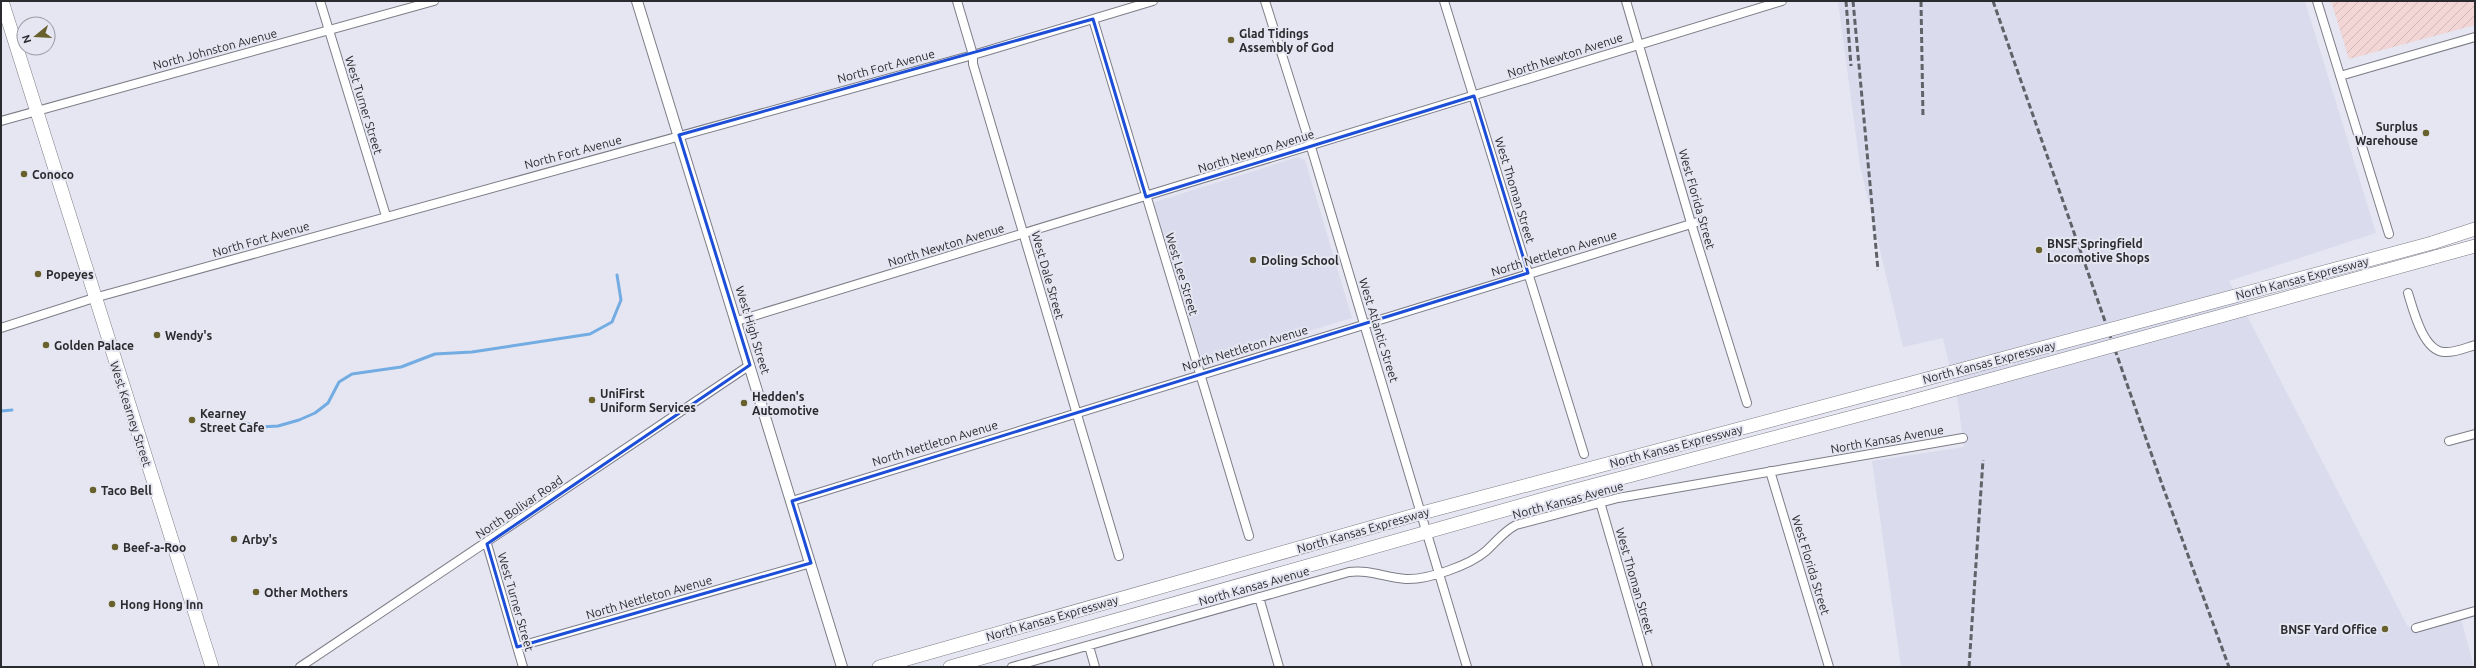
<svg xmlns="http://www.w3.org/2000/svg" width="2476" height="668" font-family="Ubuntu,sans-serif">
  <defs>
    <pattern id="industrial-furrows" width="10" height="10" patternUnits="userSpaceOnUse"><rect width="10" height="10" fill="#f1d6d5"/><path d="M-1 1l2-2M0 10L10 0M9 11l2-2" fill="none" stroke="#cfb8b7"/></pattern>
  </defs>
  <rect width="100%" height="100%" fill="#e5e6f1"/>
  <!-- industrial -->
  <path fill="url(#industrial-furrows)" d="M2331,1H2475V25L2349,59Z"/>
  <!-- built -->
  <path fill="#dadbed" d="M1838,1H2305L2376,233L2229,281L2408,627L2459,611L2474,667H1901L1872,461L1964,447L1958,402L1943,338L1903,347L1860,166Z
    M1298,157L1305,160L1352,318L1203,363L1154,205L1155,202Z"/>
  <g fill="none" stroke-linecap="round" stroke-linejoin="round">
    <!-- stream -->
    <path stroke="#73ace3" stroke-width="3" d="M1,411L12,410
      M241,422L260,427L278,426L299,420L315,413L328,403L339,382L352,374L401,367L435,354L472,352L590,334L612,322L621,300L617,275"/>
    <defs>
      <path id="minor" d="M320,1L386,216
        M957,1L973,55V64L1119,556
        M1265,1L1311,147L1467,667
        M1444,1L1584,454
        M1626,1L1691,223L1747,403
        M2317,1L2389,234
        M1093,19L1249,536
        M2340,76L2475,37
        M1,121L434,1
        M2408,293C2413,309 2423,351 2444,352C2455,353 2465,348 2475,345
        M737,321L1782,1
        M1,328L94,298L973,55L1153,1
        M2449,441L2475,434
        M1770,471L1829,667
        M792,501L1704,220
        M1600,502L1648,667
        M487,544L523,667
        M1259,597L1279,667
        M2416,628L2475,611
        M1089,646L1095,667
        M517,647L811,563
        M300,667L750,365
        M1012,667L1349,572C1369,569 1386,578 1406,579C1428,580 1470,565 1486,551C1496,542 1504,531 1516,525L1618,498L1963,438"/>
      <path id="tertiary" d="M637,1L842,667"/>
      <path id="primary" d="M2,1L212,667
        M2432,243L2475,229
        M2435,257L2475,246
        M879,667L1422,513L1904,385
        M950,667L1572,491L1909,402"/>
    </defs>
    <!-- minor casing -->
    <use href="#minor" stroke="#7d7d87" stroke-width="10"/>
    <!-- tertiary casing -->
    <use href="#tertiary" stroke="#7d7d87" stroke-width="12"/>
    <!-- primary casing -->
    <use href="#primary" stroke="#7d7d87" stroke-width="14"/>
    <!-- minor -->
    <use href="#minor" stroke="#fff" stroke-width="8"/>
    <!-- tertiary -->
    <use href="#tertiary" stroke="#fff" stroke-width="10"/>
    <!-- primary -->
    <use href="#primary" stroke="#fff" stroke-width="13"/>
    <!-- rail -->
    <path stroke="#616268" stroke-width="3" stroke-dasharray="6 3" stroke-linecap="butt" d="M1846,1L1851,66
      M1853,1L1878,270
      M1921,1L1923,117
      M1993,1L2163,487L2229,667
      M1969,667L1983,460"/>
    <defs>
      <path id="primary-bridge" d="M1904,385L2432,243
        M1909,402L2435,257"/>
    </defs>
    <!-- primary-bridge casing -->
    <use href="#primary-bridge" stroke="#7d7d87" stroke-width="14" stroke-linecap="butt"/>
    <!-- primary-bridge -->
    <use href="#primary-bridge" stroke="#fff" stroke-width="13"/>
  </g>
  <!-- marked area -->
  <path fill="none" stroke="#1d4ed8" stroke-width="3" stroke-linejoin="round" d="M1093,19L1146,197L1474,96L1528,273L792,501L811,563L517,647L487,544L750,365L679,135Z"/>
  <!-- markers -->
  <g fill="#68612d" stroke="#e5e6f1" stroke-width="1.5">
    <circle cx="1231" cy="40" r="4"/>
    <circle cx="2426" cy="133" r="4"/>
    <circle cx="24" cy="174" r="4"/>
    <circle cx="2039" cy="250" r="4"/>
    <circle cx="1253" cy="260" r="4"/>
    <circle cx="38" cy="274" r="4"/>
    <circle cx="157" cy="335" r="4"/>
    <circle cx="46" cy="345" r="4"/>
    <circle cx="592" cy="400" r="4"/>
    <circle cx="744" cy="403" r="4"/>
    <circle cx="192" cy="420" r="4"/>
    <circle cx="93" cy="490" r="4"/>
    <circle cx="234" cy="539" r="4"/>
    <circle cx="115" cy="547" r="4"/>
    <circle cx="256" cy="592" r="4"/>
    <circle cx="112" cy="604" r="4"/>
    <circle cx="2385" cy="629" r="4"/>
  </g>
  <g text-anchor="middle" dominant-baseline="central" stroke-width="4" stroke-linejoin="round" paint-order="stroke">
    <!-- poi labels -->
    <g font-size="12" font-weight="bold" fill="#2a2b2f" stroke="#e5e6f1" text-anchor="start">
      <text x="1239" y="33">Glad Tidings<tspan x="1239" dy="14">Assembly of God</tspan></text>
      <text x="2418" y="126" text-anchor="end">Surplus<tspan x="2418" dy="14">Warehouse</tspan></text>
      <text x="32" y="174">Conoco</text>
      <text x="2047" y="243">BNSF Springfield<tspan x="2047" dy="14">Locomotive Shops</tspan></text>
      <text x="1261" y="260">Doling School</text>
      <text x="46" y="274">Popeyes</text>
      <text x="165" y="335">Wendy's</text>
      <text x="54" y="345">Golden Palace</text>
      <text x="600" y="393">UniFirst<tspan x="600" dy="14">Uniform Services</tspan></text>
      <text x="752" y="396">Hedden's<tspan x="752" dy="14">Automotive</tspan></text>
      <text x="200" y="413">Kearney<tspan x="200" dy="14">Street Cafe</tspan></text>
      <text x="101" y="490">Taco Bell</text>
      <text x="242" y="539">Arby's</text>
      <text x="123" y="547">Beef-a-Roo</text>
      <text x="264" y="592">Other Mothers</text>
      <text x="120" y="604">Hong Hong Inn</text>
      <text x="2377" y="629" text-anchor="end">BNSF Yard Office</text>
    </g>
    <!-- street labels -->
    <g font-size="12" fill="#2a2b2f" stroke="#e5e6f1">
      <text transform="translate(215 49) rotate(-15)">North Johnston Avenue</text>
      <text transform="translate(1565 55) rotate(-18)">North Newton Avenue</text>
      <text transform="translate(886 66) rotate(-15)">North Fort Avenue</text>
      <text transform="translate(364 105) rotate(73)">West Turner Street</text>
      <text transform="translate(1256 151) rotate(-17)">North Newton Avenue</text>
      <text transform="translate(573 152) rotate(-15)">North Fort Avenue</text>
      <text transform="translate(1515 190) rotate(73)">West Thoman Street</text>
      <text transform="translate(1697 199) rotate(74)">West Florida Street</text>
      <text transform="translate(261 239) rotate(-16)">North Fort Avenue</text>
      <text transform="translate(946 245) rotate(-17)">North Newton Avenue</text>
      <text transform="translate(1554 253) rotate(-17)">North Nettleton Avenue</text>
      <text transform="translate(1182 274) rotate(73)">West Lee Street</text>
      <text transform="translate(1048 275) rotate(74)">West Dale Street</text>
      <text transform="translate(2302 278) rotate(-15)">North Kansas Expressway</text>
      <text transform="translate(753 330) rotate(73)">West High Street</text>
      <text transform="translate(1379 330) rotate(73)">West Atlantic Street</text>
      <text transform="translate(1245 348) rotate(-17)">North Nettleton Avenue</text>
      <text transform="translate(1989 362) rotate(-15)">North Kansas Expressway</text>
      <text transform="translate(131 414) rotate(72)">West Kearney Street</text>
      <text transform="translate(1887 439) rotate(-10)">North Kansas Avenue</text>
      <text transform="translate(935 443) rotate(-17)">North Nettleton Avenue</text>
      <text transform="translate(1676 446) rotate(-15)">North Kansas Expressway</text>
      <text transform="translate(1568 500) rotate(-15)">North Kansas Avenue</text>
      <text transform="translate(519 507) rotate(-34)">North Bolivar Road</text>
      <text transform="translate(1363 530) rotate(-16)">North Kansas Expressway</text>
      <text transform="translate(1811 565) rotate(73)">West Florida Street</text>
      <text transform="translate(1635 581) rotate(74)">West Thoman Street</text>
      <text transform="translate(1254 586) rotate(-16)">North Kansas Avenue</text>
      <text transform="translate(649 597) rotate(-16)">North Nettleton Avenue</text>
      <text transform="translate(516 602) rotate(74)">West Turner Street</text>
      <text transform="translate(1052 618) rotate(-16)">North Kansas Expressway</text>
    </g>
  </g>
  <!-- border -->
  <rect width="2476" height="668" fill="none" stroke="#2a2b2f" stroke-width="4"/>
  <!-- north arrow -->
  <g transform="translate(36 36) rotate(252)"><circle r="19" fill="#e5e6f1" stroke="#9a9ba3"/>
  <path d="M0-3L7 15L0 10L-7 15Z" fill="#68612d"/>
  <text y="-6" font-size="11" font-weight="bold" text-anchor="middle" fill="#2a2b2f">N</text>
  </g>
</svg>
